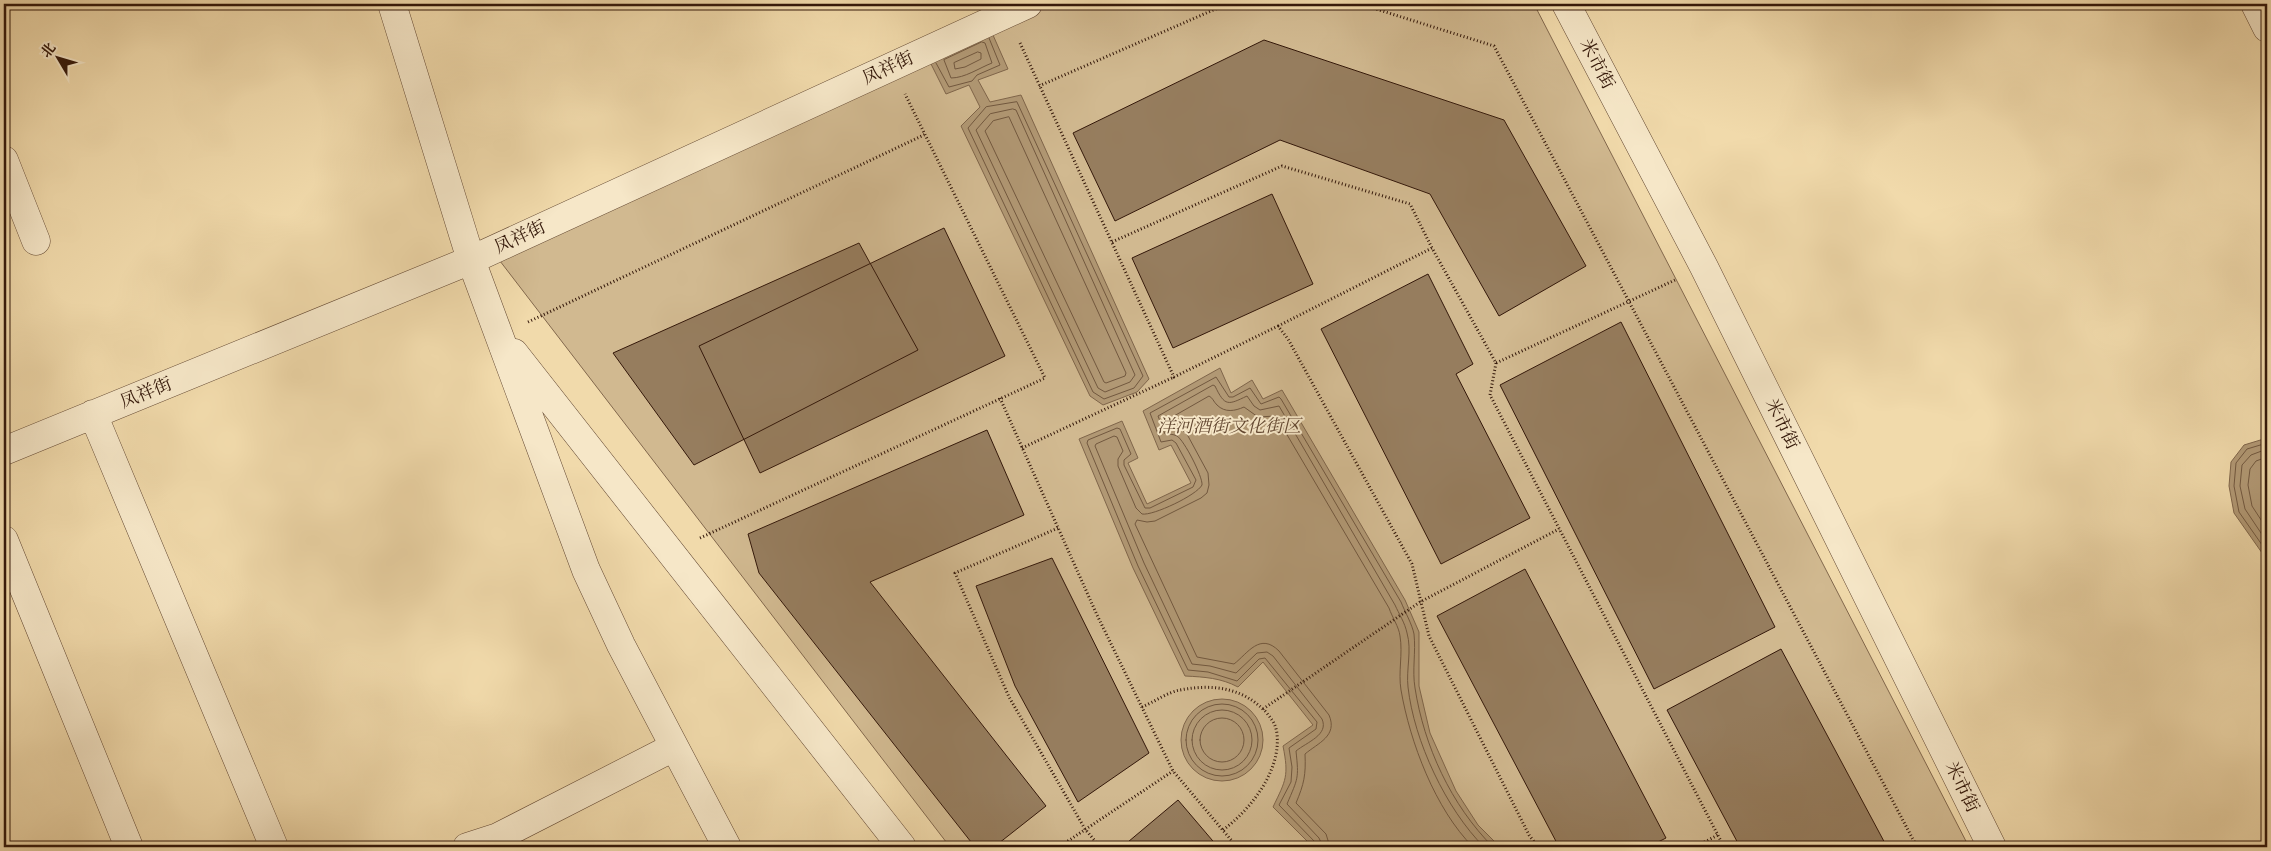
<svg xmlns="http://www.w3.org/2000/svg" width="2271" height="851" font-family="Cardo,'Noto Serif SC',serif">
  <rect width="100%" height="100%" fill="#f1daab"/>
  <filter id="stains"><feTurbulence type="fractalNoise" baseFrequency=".004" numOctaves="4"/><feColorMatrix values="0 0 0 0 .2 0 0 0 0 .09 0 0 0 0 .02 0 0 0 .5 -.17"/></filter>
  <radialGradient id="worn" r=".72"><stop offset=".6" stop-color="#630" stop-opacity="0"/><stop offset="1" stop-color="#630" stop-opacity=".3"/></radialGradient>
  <!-- green -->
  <path fill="#d1b990" stroke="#82684d" d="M1025,4H1534L1969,847H950L490,248Z"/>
  <!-- water -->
  <path fill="#b19874" stroke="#7f654a" d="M989,26L1008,69L978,80L990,102L1021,95L1149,379L1137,392L1103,405L1090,396L961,126L980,107L969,85L946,94L927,56Z
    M1220,368L1231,393L1252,380L1263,399L1282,390L1405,600L1419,632V686L1430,733L1456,791L1478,825L1500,847H1313L1273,807C1286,780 1289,776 1283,746L1313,725L1263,662L1238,687C1221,678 1205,677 1185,676L1133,568L1079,439L1122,421L1138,458L1128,463L1147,504L1191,483L1171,445L1159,450L1143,411Z
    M2267,438V560L2234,513L2229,486L2231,462L2244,445Z
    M1181 740a41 41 0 1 1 82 0a41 41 0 1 1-82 0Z"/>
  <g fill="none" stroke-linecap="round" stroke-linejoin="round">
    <!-- shore -->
    <path stroke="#72583f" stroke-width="1" d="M982,42L985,43L992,63C979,68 965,78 951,78L944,60Z
      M978,52L981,53V59L965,67L955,69L954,63Z
      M936,63L949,87L972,81L977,75L1000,65L989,38
      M1017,102L1143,376L1134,388L1104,399L1093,392L968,128L986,107Z
      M1013,109L1016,110L1135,375L1130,382L1105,392L1098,388L976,130L990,114Z
      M1009,117L1126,373L1125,376L1106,383L1104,382L985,131L993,121Z
      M2267,443L2247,449L2236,463L2234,486L2239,512L2267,552
      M2267,449L2251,455L2242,465L2240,486L2245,509L2267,542
      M2267,457L2256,461L2250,469L2248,485L2252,506L2267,529
      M1186 740a36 36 0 1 1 72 0a36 36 0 1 1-72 0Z
      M1192 740a30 30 0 1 1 60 0a30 30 0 1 1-60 0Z
      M1200 740a22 22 0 1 1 44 0a22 22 0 1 1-44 0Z
      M1316,847L1315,842L1279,805L1291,782L1292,767L1289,748L1316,729L1317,722L1265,658L1259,659L1237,681L1208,672L1188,670L1138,566L1087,443L1088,440L1117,428L1120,429L1131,454L1124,460V465L1145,508H1150L1193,487L1196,480L1176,443L1172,440L1161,442L1150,413L1216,377L1229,397H1233L1250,388L1261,404L1279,397L1281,399L1401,602C1405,612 1412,624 1414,634C1416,652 1412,670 1415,688C1424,746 1451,805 1493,847
      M1323,847L1319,838L1287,804C1298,778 1299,779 1296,751C1307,742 1329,735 1322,719L1273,656L1267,652L1257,653L1236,673L1210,666L1192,664L1144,563L1095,446L1096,444L1114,436L1117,437L1123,451L1118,459V466L1136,508L1142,514C1153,516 1197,495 1202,485C1203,477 1184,440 1177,436C1173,434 1169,434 1165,434L1158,416L1213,385L1215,386C1225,407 1228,405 1247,396L1254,406L1260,410L1279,406L1395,605C1399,614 1405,623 1407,633C1412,650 1406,670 1408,687C1414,741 1446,809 1484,847
      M1330,847L1326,834L1296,803C1304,784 1306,775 1305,754C1318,743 1338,736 1329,715L1279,651C1260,632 1248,653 1234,664L1197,657L1135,524L1137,520L1147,522L1155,521L1201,498L1207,493L1209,485L1208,473L1188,436L1181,429L1170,426L1167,420L1209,396C1213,398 1213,401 1217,405C1225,413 1235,411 1244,407L1258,417L1276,416L1389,608C1392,617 1399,627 1400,636C1403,654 1398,672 1401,690C1410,742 1435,809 1473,847"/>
  </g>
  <!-- building -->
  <path fill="#967d5e" stroke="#34180a" d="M1264,40L1504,120L1586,266L1499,316L1430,194L1280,140L1115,221L1073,133Z
    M1272,194L1313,284L1173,348L1132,258Z
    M944,228L1005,356L760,473L699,346Z
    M859,243L918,350L694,465L613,353Z
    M1428,274L1473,364L1456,374L1530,518L1441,564L1321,329Z
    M1621,322L1775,627L1654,689L1500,385Z
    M987,430L1024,515L870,582L1046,806L994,847H975L759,573L748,534Z
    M1052,558L1149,753L1078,802L1015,686L976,586Z
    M1525,569L1666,838L1648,847H1559L1437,616Z
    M1781,649L1887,847H1740L1667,710Z
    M1178,800L1218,847H1122Z"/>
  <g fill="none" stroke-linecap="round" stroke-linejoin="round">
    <defs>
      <path id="minor" d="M392,4L471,260L586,570L621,645L727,847
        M1566,4L1704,267L1992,847
        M2255,4L2267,28
        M4,160L36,241
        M514,353L902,847
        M93,414L274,847
        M4,451L471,260L1028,4
        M4,540L129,847
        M467,847L498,837L674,747"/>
    </defs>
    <!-- minor casing -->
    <use href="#minor" stroke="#634832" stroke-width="29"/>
    <!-- path -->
    <path stroke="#34180a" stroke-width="3" stroke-dasharray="1 2.5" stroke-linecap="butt" d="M1360,4L1494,46L1917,847
      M1020,43L1174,377L1278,326L1288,339L1412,564L1429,636L1529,835L1538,847
      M1039,86L1227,4
      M1112,242L1282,166L1410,204L1432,248
      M528,322L926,134
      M1278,326L1432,248L1496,363L1675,280
      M1496,363L1490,395L1724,847
      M1000,398L1097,615L1173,771L1237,847
      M1022,448L1174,377
      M1058,528L955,573L1009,697L1085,829L1100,847
      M700,538L1045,378L905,94
      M1142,707C1154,702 1168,692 1180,690C1212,684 1241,687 1265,711C1271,718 1276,724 1277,734C1281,771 1251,809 1223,830
      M1263,709L1420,602L1559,529
      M1059,847L1173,771
      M1695,847L1718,835"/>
    <!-- minor -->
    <use href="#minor" stroke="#f6e7c8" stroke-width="28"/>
  </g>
  <g text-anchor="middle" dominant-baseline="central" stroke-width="4" stroke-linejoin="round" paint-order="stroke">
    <!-- street labels -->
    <g font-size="18" fill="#34180a" stroke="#f6e7c8">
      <text transform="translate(1597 64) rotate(62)">米市街</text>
      <text transform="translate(888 68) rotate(-25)">凤祥街</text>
      <text transform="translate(520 237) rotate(-25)">凤祥街</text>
      <text transform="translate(146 393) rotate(-22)">凤祥街</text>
      <text transform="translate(1782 424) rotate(64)">米市街</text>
      <text transform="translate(1962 787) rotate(64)">米市街</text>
    </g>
    <!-- park labels -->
    <g font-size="18" font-style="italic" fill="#634832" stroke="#f6e7c8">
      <text x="1229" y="426">洋河酒街文化街区</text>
    </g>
  </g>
  <!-- margin -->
  <rect width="2271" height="851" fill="none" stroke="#f1daab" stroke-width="20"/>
  <rect x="5" y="5" width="2261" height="841" fill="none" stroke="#34180a" stroke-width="2.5"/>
  <rect x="10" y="10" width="2251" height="831" fill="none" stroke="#34180a"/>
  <!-- north arrow -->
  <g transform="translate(58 58) rotate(308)" stroke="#f6e7c8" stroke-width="4" paint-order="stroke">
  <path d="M0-4L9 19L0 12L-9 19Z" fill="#34180a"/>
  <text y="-8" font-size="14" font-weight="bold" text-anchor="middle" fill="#34180a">北</text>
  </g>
  <rect width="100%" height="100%" filter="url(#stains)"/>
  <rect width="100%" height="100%" fill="url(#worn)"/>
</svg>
